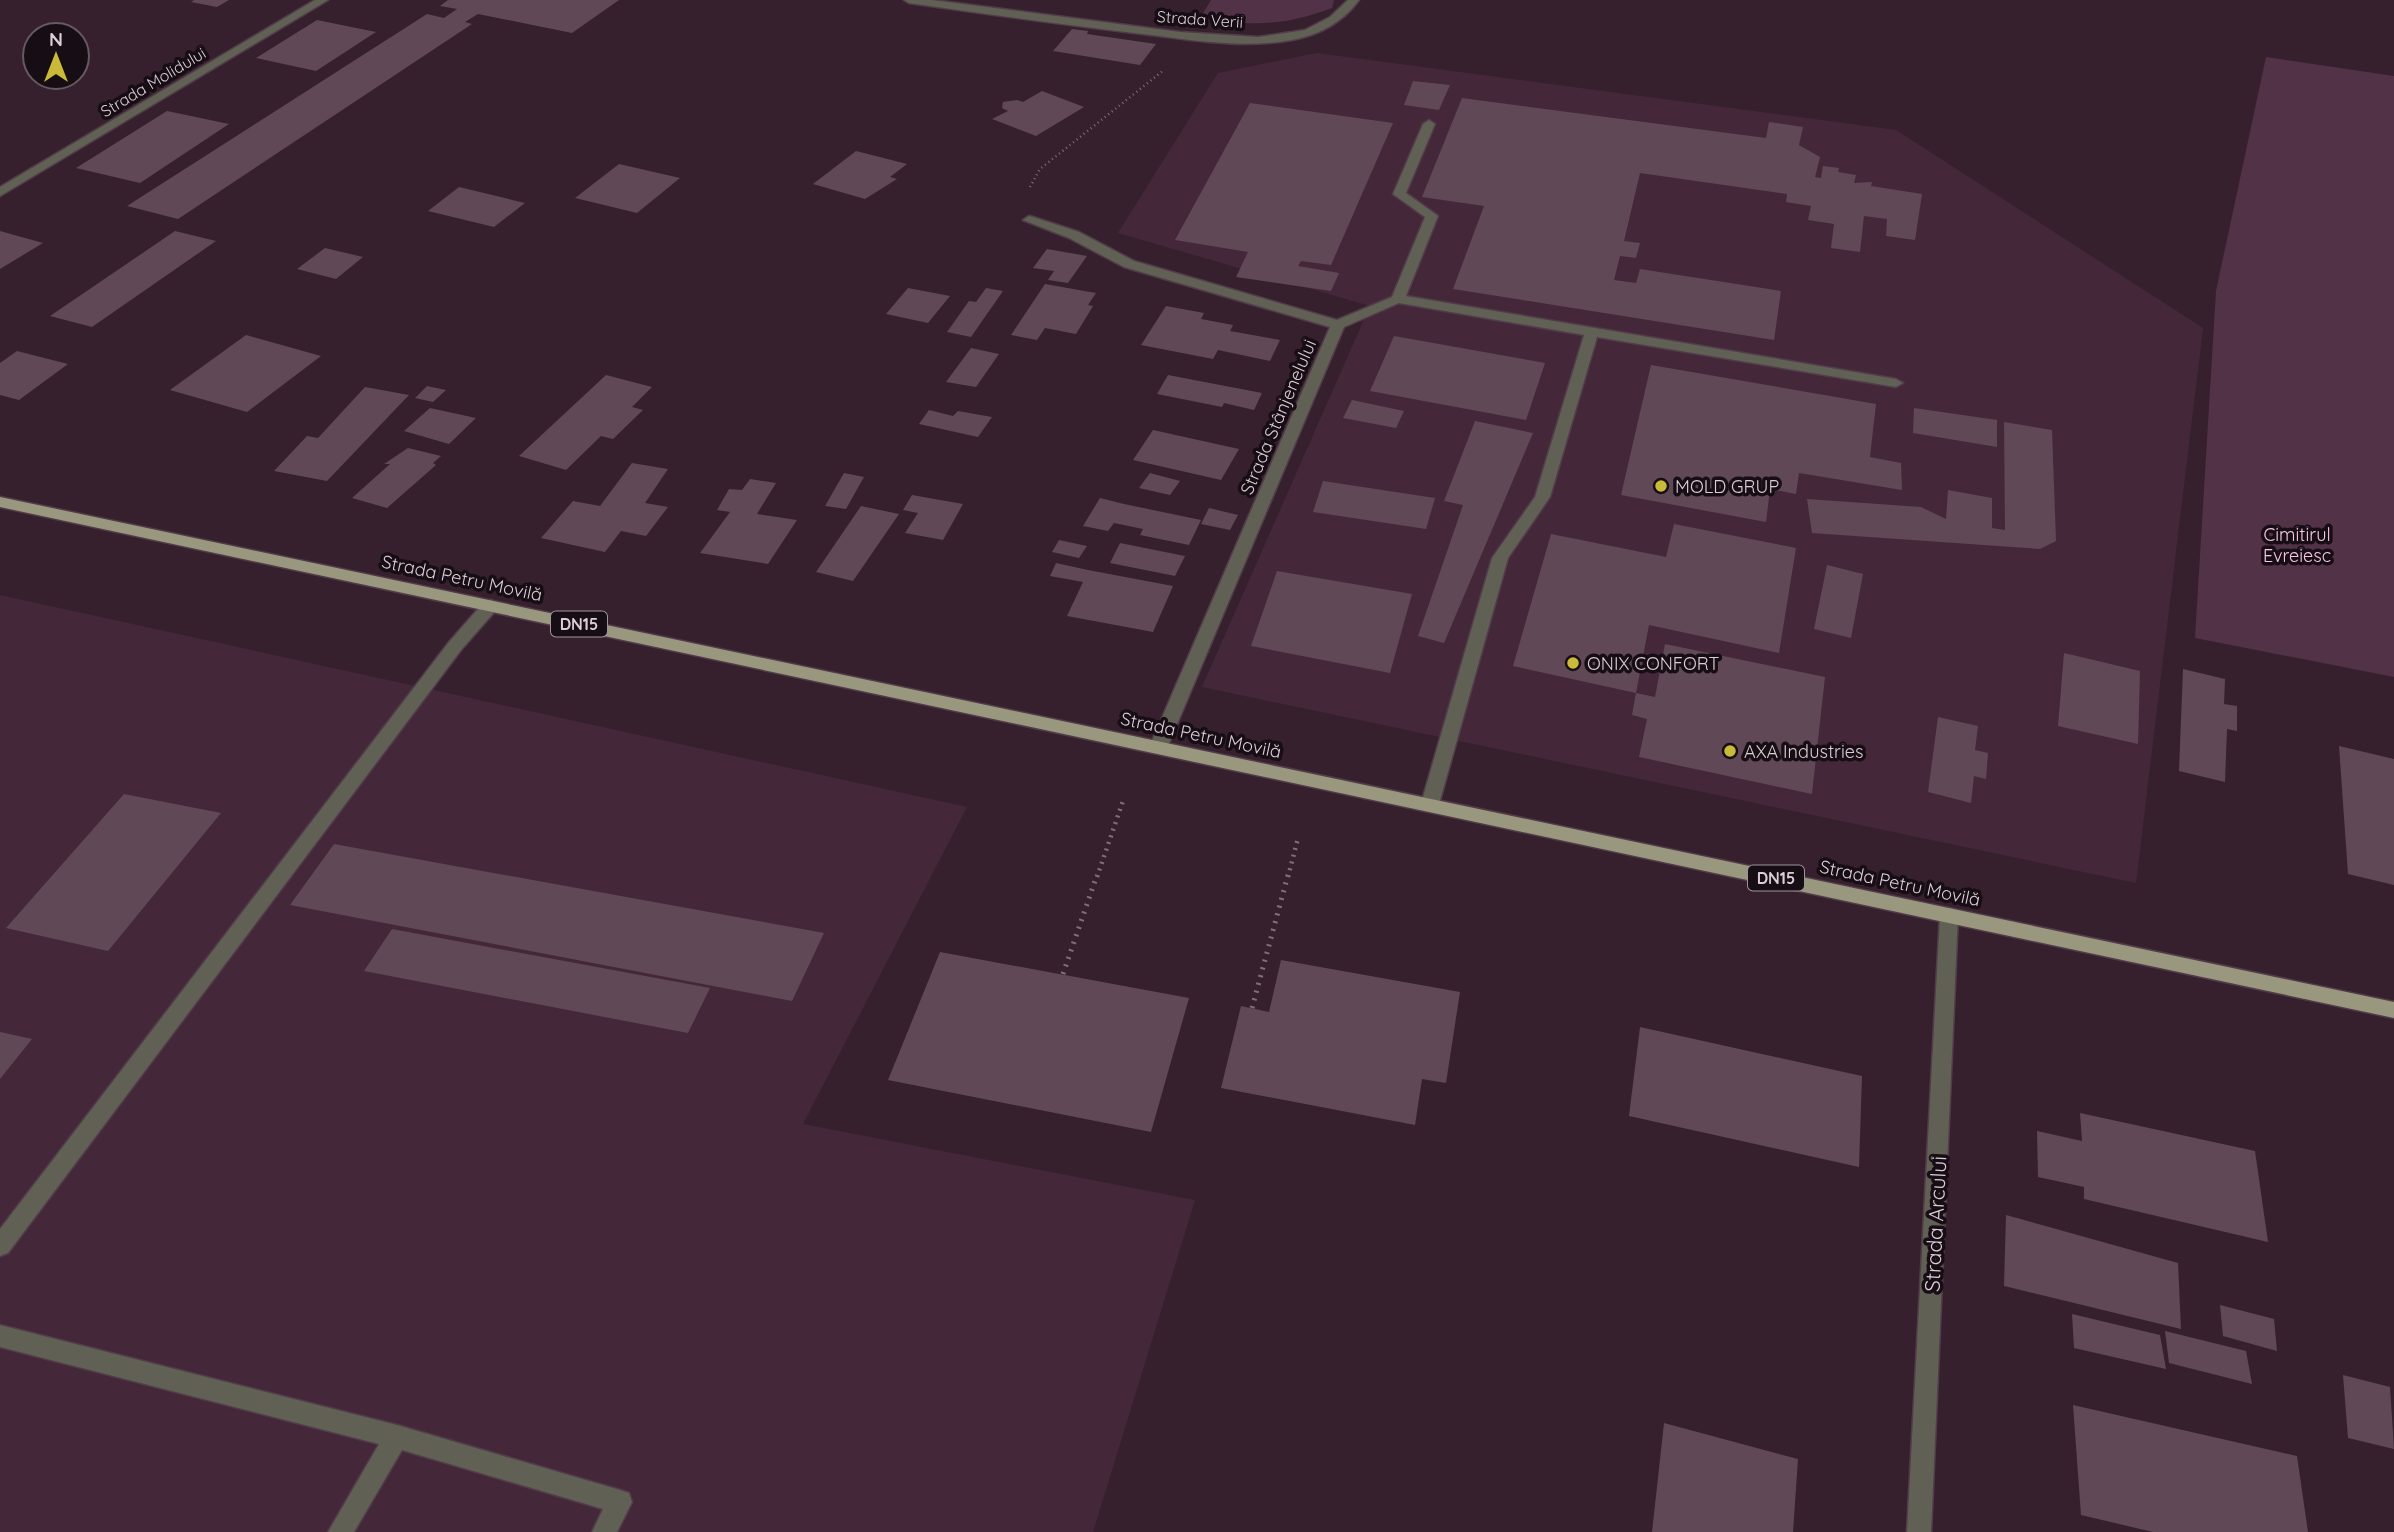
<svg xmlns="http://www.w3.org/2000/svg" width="2394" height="1532" font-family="Quicksand,sans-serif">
  <rect width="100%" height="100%" fill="#36202e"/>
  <!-- built -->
  <path fill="#44283a" d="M1317,53L1896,130L2203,328L2136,883L1202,687L1370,306L1118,233L1218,73Z
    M0,595L967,807L803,1124L1195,1200L1093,1532H0Z"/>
  <!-- green -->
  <path fill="#523247" d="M1211,0H1334L1332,8C1278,28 1254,24 1199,20Z
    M2266,57L2394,76V677L2195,638L2216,291Z"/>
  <!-- building -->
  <path fill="#604857" d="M194,0H229L217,7L191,2Z
    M448,0H619L572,33L478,14L465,22L472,24L178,219L127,206L427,14L444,18L457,9L440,6Z
    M317,20L376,32L316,71L256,58Z
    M1072,29L1088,31L1087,34L1156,44L1140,65L1053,51Z
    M1413,81L1450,85L1439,110L1404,105Z
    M1042,91L1084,107L1036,136L992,119L1008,111L1002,108L1003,102L1017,100L1023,102Z
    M1462,98L1766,138L1769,122L1803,127L1799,145L1820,157L1815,177L1821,178L1823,166L1839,168L1838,172L1856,175L1854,183L1872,182L1871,186L1922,194L1915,240L1886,236L1887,219L1864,216L1860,252L1831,248L1834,224L1808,220L1811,206L1786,202L1787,194L1640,173L1624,241L1640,243L1636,258L1620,256L1614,280L1636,283L1640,269L1781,291L1774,340L1453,289L1484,206L1422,197Z
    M1250,103L1393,123L1331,265L1301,261L1298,266L1339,273L1331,291L1236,277L1248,252L1175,240Z
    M167,111L229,124L140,183L76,168Z
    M856,151L907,164L890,177L897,179L865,199L813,184Z
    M619,164L680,178L637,213L575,198Z
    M459,187L525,203L494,227L428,211Z
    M0,231L43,243L0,269Z
    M175,231L216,241L92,327L50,316Z
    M325,248L363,257L336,279L297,269Z
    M1047,249L1087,256L1068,283L1048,280L1054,271L1033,268Z
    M1045,284L1096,293L1088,305L1093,306L1076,334L1045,328L1037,340L1011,335Z
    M908,288L950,296L928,323L886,314Z
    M986,288L1003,291L971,337L947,332L969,301L976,302Z
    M1166,306L1204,313L1201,319L1233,325L1230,331L1280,340L1270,361L1218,350L1213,359L1141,345Z
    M246,335L321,356L247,412L170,390Z
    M1394,336L1545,363L1526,420L1370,391Z
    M971,348L999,354L976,387L946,382Z
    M17,351L68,364L19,400L0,395V363Z
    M1651,365L1876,404L1870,457L1901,463L1902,490L1799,473L1796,494L1770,489L1766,522L1621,495Z
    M606,375L652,387L632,407L643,410L613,439L601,436L566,470L519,456Z
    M1168,375L1262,393L1254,410L1224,403L1222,407L1157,394Z
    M427,386L446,390L433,402L415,398Z
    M365,387L409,395L327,481L274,471L307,436L318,438Z
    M1352,400L1404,411L1396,428L1343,418Z
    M430,408L476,418L449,444L404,431Z
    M1914,408L1997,420V447L1913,433Z
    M929,410L953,416L958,411L992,417L978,437L919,424Z
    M1475,421L1533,433L1444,643L1418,636L1463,505L1444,501Z
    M2004,422L2052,430L2056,541L2040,549L1812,533L1807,499L1921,507L1946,519L1948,490L1992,498V528L2005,530Z
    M1153,430L1239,449L1221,480L1133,460Z
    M408,448L441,456L433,463L436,465L387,508L352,498L390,464H384Z
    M632,463L668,469L645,503L668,507L646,536L621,531L605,552L541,538L573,501L600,506Z
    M844,473L864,477L846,509L825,506Z
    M1150,473L1180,481L1170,495L1139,488Z
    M750,479L776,483L757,514L797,520L768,564L700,553L730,512L717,510L729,489L742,490Z
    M1323,481L1435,498L1426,529L1313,512Z
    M912,495L963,504L943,540L905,533L918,513L903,510Z
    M1100,498L1124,504L1201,520L1189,545L1140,535L1143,529L1114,523L1108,531L1083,526Z
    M861,506L899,514L853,581L816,572Z
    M1209,508L1238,515L1230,530L1201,524Z
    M1674,524L1796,548L1779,653L1649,625L1636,693L1513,666L1551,534L1666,557Z
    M1059,540L1087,546L1079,558L1052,552Z
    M1120,543L1185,556L1175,576L1110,563Z
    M1056,563L1088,570L1173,586L1153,632L1067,616L1083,582L1050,576Z
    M1827,565L1863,574L1851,638L1814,629Z
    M1277,571L1412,594L1390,673L1251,646Z
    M1665,644L1825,677L1812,794L1639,757L1647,719L1632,715L1636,693L1655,697Z
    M2064,653L2140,671L2138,744L2058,726Z
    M2183,669L2225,679L2224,704L2237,706V731L2227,729L2225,782L2179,771Z
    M1938,717L1978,726L1975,750L1988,753L1986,779L1974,776L1971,803L1928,792Z
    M2339,746L2394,759V885L2348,874Z
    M124,794L221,813L108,951L6,928Z
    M334,844L824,933L792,1001L290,905Z
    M392,929L710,988L688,1033L364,971Z
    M940,952L1189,998L1151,1132L888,1080Z
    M1281,960L1460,992L1446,1083L1422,1079L1415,1125L1221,1088L1241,1006L1269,1012Z
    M1640,1027L1862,1076L1859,1167L1629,1116Z
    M0,1032L32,1039L0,1079Z
    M2080,1113L2255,1151L2268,1242L2084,1199V1187L2038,1177L2037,1131L2082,1141Z
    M2006,1215L2178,1263L2181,1329L2004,1286Z
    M2220,1305L2274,1319L2277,1351L2223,1336Z
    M2072,1314L2160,1335L2166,1369L2074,1348Z
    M2165,1331L2246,1351L2252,1384L2169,1363Z
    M2343,1375L2390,1387L2394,1449L2348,1438Z
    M2073,1405L2297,1456L2308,1532H2153L2081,1515Z
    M1664,1423L1798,1459L1793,1532H1652Z"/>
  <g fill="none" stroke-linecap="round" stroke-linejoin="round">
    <defs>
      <path id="minor" d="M315,0H328L0,196V187Z
        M904,0H932L1180,32L1258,37L1305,30L1330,17L1348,0H1359C1343,22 1319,35 1292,40C1243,49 1191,40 1143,34C1065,25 987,14 909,3Z
        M1429,120L1435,124L1406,193L1438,216L1406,296L1896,379L1903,383L1896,387L1597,337L1550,497L1508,558L1439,804L1436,809H1424L1421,804L1492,558L1535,497L1584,335L1399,303L1344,327L1167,748L1164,752H1152L1149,748L1330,327L1124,267L1069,238L1023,220L1029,216L1033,217L1079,232L1134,261L1337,320L1392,297L1425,217L1393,194L1423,124Z
        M491,600L499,605L497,609L461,650L8,1253L0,1256V1229L449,642L485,601Z
        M1949,908L1956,910L1958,915L1931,1532H1907L1940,915L1942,910Z
        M0,1325L397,1425L620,1490L629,1493L632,1502L617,1532H592L603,1509L402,1450L354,1532H328L379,1444L0,1347Z"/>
      <path id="major" d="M0,497L2394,1002V1018L0,507Z"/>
    </defs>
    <!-- minor casing -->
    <use href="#minor" stroke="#513c49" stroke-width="3"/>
    <!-- major casing -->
    <use href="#major" stroke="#513c49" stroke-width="3"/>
    <!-- path-far2 -->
    <path stroke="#816e7a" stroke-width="2.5" stroke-dasharray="1 3.5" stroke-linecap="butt" d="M1030,187L1040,169L1164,70"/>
    <!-- path-far1 -->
    <path stroke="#816e7a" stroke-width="4.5" stroke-dasharray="2 5" stroke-linecap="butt" d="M1097,877L1124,798
      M1288,877L1298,838"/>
    <!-- path -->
    <path stroke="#816e7a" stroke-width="5" stroke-dasharray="2 6" stroke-linecap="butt" d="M1063,974L1097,875
      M1252,1008L1288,875"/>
    <!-- minor -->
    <use href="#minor" fill="#616054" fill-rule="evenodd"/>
    <!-- major -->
    <use href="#major" fill="#9a977f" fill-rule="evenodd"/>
  </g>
  <!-- markers -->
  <g fill="#caba3a" stroke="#170d14" stroke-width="2.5">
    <circle cx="1661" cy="486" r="7"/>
    <circle cx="1573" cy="663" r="7"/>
    <circle cx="1730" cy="751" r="7"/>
  </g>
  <g text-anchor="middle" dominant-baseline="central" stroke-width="7" stroke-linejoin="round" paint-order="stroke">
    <!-- far-street labels -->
    <g font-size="16" fill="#dccdd6" stroke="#170d14">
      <text transform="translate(1200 19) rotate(4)">Strada Verii</text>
      <text transform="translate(153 82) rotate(-31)">Strada Molidului</text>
    </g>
    <!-- shield labels -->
    <g fill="#170d14" stroke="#a1939c" stroke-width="2">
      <rect x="551" y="611.5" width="56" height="25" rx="5"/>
      <rect x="1748" y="865.5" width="56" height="25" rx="5"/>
    </g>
    <g font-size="16" font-weight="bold" fill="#dccdd6">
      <text x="579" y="624">DN15</text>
      <text x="1776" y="878">DN15</text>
    </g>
    <!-- street labels -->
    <g font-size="18" fill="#dccdd6" stroke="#170d14">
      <text transform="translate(1278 417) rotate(-67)">Strada Stânjenelului</text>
      <text transform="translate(462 578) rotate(12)">Strada Petru Movilă</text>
      <text transform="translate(1201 735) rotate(12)">Strada Petru Movilă</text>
      <text transform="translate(1900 883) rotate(12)">Strada Petru Movilă</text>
    </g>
    <!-- poi labels -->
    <g font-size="18" fill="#dccdd6" stroke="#170d14" text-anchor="start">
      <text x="1675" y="486">MOLD GRUP</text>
      <text x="1587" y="663">ONIX CONFORT</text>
      <text x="1744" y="751">AXA Industries</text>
    </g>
    <!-- park labels -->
    <g font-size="18" fill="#f8c5e5" stroke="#170d14">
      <text x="2297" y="534">Cimitirul<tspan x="2297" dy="21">Evreiesc</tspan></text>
    </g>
    <!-- near-street labels -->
    <g font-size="21" fill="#dccdd6" stroke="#170d14">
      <text transform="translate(1935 1224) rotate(-87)">Strada Arcului</text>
    </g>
  </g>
  <!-- north arrow -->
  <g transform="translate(56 56)"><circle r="33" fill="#170d14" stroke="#665a62" stroke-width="2"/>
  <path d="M0-5L12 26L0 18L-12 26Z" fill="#caba3a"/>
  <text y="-10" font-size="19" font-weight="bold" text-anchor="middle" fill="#dccdd6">N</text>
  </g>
</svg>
